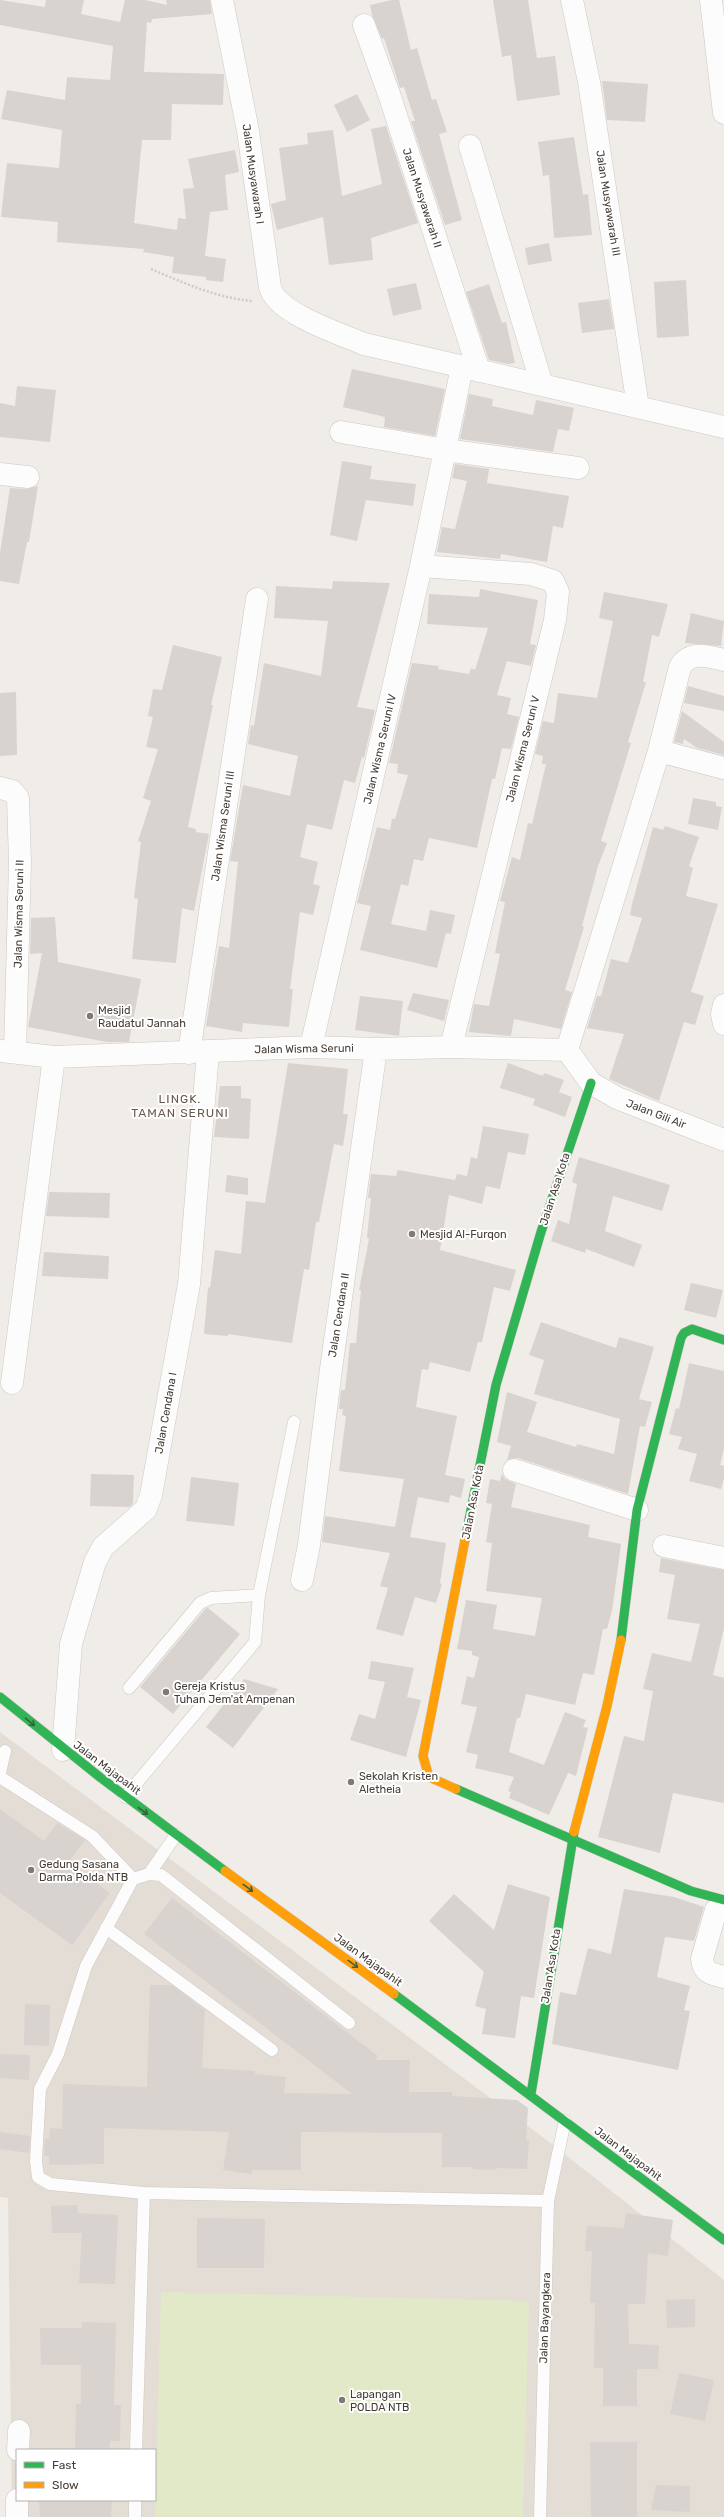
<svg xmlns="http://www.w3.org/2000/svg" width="724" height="2517" font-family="Rubik,sans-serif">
  <rect width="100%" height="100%" fill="#f0ece8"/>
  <!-- residential -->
  <path fill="#e4ddd5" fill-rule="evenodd" d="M0,1732L548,2141L724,2280V2517H12L8,2198L0,2197ZM17,2450H155V2500H17Z"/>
  <!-- green -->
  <path fill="#e2e9c8" d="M161,2292L529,2301L523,2517H155Z"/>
  <!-- building -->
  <path fill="#d8d3cf" d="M0,0L45,7L46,0H84L81,14L120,22L125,0H145L167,5L166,0H210L212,14L152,19L151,23L147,22L144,72L224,74L223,105L172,104L171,140H142L134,223L177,230L178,218L186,219L183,189L194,188L188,159L235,150L239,172L225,175L228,210L210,212L205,256L226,259L223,282L206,280V277L172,273L174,257L143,252L144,249L57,242L58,222L1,217L7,163L59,168L62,130L1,119L7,90L65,100L67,77L110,80L113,46L0,25Z
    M392,0H399L411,50L417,48L432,100L436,99L447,132L439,134L462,220L445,225L411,121H415L404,87L400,88L384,38L382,39L372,15L370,5Z
    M493,0H528L537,58L555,56L560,95L517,101L511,55L502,57Z
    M602,81L648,84L645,122L607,120Z
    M357,94L370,120L347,132L334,105Z
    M386,126L418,223L371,238L373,260L329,265L323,217L277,230L271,204L286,200L279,148L308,144L307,133L333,130L342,196L382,184L371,129Z
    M574,137L583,195L588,194L592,235L554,238L549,175L543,176L538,142Z
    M549,243L552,261L528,265L525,248Z
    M686,280L689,336L657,338L654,282Z
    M416,283L422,309L393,316L387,289Z
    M489,284L502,323L506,322L515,363L508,364L489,360L466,292Z
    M609,299L614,329L582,333L578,303Z
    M352,369L445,389L435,436L384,427L385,417L343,407Z
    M17,386L56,390L50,442L0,437V403L15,406Z
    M469,394L493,399L492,406L533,415L536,400L574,408L569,431L558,429L553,452L460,439Z
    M342,461L372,466L370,479L416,484L413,506L366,500L357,541L330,535Z
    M455,464L489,469L487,483L569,496L563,528L553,526L547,562L501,554L500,559L437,552L442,527L455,529L467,481L452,478Z
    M38,486L29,542H27L19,584L0,581V553L10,488L27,489Z
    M333,581L390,583L357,707L375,710L364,758L362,757L355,783L344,780L332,830L307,824L300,857L318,862L313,884L320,886L313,915L300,912L290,989H293L289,1027L243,1023L242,1032L206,1026L219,946L229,948L238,862L230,861L243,785L290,796L298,756L248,744L251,725L254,726L264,663L321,676L328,621L274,618L276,586L332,589Z
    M480,589L538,600L530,644L536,645L531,666L507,661L497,695L511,698L507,714L519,717L511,749L502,748L495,779H492L477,848L429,838L423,861L414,859L408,886L401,884L391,924L426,931L430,910L455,915L451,934L446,933L437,968L360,950L371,906L357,903L377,827L390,830L392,819H395L408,775L397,773L398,764L389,763L412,663L439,666L438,669L469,674L471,668L475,670L488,628L427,624L429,594L479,597Z
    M604,592L668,604L659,637L652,635L643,682H646L628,742L631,743L601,841L607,843L598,866L582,926L584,927L565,990L572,992L561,1029L514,1019L511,1036L469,1032L474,1004L489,1006L500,954L495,953L505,902L500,901L512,857L520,860L528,823L532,824L546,764H542L543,756L535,754L543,721L554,723L558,693L597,698L613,621L599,618Z
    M691,613L724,621L721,646L685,643Z
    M173,645L222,657L211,705H213L188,827L196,829V832L209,834L194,911L182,908L176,963L132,959L138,899L134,898L141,842L138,841L151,801L143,798L158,749L146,747L153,717L148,716L153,689L162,690Z
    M688,686L724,696V711L684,703Z
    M16,692L17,755L0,756V693Z
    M682,711L724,742V755L697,748L684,739L683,744L674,742Z
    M693,798L716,802V806L722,807L718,830L688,824Z
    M665,826L699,837L689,866L693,868L686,896L718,904L691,992L704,996L695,1025L684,1022L659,1101L609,1079L624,1034L587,1028L597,996H601L611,959L628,963L642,918L630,915L632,904L653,827L663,830Z
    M55,917L58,962L141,979L129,1042H107L28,1027L42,953L30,954L31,918Z
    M413,993L449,1000L444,1021L407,1010Z
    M360,996L403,1001L399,1036L355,1030Z
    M288,1063L348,1069L343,1114H348L343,1146L334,1144L319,1222H316L309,1270L304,1269L292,1343L228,1334V1336L204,1334L208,1287L210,1288L215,1250L241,1254L246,1201L265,1203Z
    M508,1063L543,1076L544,1073L564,1080L559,1092L572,1097L565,1117L533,1105L535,1099L500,1088Z
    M220,1086H241V1098L251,1099L249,1139L214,1137Z
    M483,1126L529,1134L525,1155L508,1152L500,1189L486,1186L482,1204L449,1195L440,1250L516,1270L510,1291L494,1287L482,1342H478L470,1372L430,1362L428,1370L422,1369L416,1407L457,1416L445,1475L465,1479L461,1498L450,1495L449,1503L418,1497L410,1537L446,1543L440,1583L442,1584L436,1603L415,1597L403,1636L376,1629L388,1588L380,1586L390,1553L322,1542L325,1516L395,1527L404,1479L339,1471L346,1416L342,1415L343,1409H339L341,1390H345L350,1343H356L361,1290H359L369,1239L367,1238L371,1198H368L371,1174L396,1176L398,1170L455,1180L457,1174L467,1176L471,1157L477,1159Z
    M579,1157L670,1185L662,1211L613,1196L605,1231L642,1245L634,1267L586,1249L585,1253L551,1241L558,1220L569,1224L577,1184L572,1182Z
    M227,1175L248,1178V1195L225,1192Z
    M49,1192L110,1193L109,1218L46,1216Z
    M44,1252L109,1256L108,1279L42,1276Z
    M691,1283L723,1290L716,1318L684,1310Z
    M541,1322L616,1348L619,1337L654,1347L639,1399L652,1402L645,1427L640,1426L628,1494L518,1458L507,1460L511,1446L497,1442L507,1392L537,1402L527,1432L576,1447L577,1444L614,1454L620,1419L534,1394L544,1360L529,1355Z
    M689,1363L724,1371V1449L720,1465L724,1466V1478L721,1489L689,1481L697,1454L678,1449L682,1437L669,1434L676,1408L679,1409Z
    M91,1474L134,1475L133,1504L129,1507L90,1506Z
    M502,1474L505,1479L516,1484L511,1507L590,1525L588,1537L621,1544L612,1611L607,1629H603L594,1675L583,1673L575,1705L526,1694L520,1718H517L509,1752L544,1765L565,1712L586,1720L583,1727L588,1728L576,1776L568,1773L549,1815L509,1798L511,1792L508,1791L514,1777L475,1768L478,1755L466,1752L477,1707L461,1704L467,1676L474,1678L479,1657L472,1655V1651L457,1649L466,1600L497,1605L493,1629L535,1636L542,1598L486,1591L492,1543L486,1542L492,1504L486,1503L490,1479L500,1481Z
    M191,1477L239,1483L234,1526L186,1521Z
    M661,1558L724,1570V1628L713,1675L724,1678V1803L673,1793L660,1853L598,1837L624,1736L644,1741L653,1691L643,1689L652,1653L691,1662L700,1624L667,1619L675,1575L659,1572Z
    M206,1608H208L240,1634L173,1714L140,1687Z
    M371,1661L414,1668L407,1697L421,1700L406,1757L350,1740L359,1714L375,1719L385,1682L368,1679Z
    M244,1679L278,1689L233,1748L206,1727Z
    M0,1809L44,1841L57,1823L85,1840L68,1863L110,1893L72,1945L0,1893Z
    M508,1884L550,1897L534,1998L521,1996L515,2038L482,2034L486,2009L475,2006L484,1972L429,1921L454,1894L494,1930Z
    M624,1889L674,1897L704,1907L694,1941L665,1937L657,1977L690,1986L684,2010L690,2011L678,2070L552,2044L560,1992L576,1995L588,1948L611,1954Z
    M172,1898L378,2056L375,2060H410L409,2092H452V2096L517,2100L528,2108L526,2140H529L527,2169L496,2168L495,2170L473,2169V2167H442V2133L301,2132V2170H252L251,2174L223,2170L229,2132L104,2128V2164L49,2165V2156H44L45,2139H49L50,2128L62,2129L63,2084L147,2087L150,1985H172L205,2010L202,2068L255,2071V2074L286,2077L284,2093L352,2094L144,1934Z
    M25,2004L50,2005L49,2046L24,2045Z
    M0,2054L30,2055L29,2080L0,2078Z
    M0,2132L30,2136L29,2153L0,2149Z
    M77,2205L78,2213L118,2215L115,2284L79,2283L82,2233H52L51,2206Z
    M626,2213L673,2220L668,2256L648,2253L645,2304H628L629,2344L659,2345L658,2369H637V2406H603V2368H594L595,2303H590L592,2251H585L587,2226L624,2228Z
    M197,2218L265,2219L264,2268H197Z
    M695,2299V2327L667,2328L666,2300Z
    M82,2322L116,2323L114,2405H121L120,2441H110V2450H75L76,2404H81V2365H41L40,2328H82Z
    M679,2373L714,2380L705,2421L670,2414Z
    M590,2442H637V2517H591Z
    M656,2485L690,2486V2512L651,2510Z
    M39,2500H112L111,2517H40Z"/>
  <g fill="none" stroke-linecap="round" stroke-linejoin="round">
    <defs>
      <path id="lane" d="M129,1688L200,1603L211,1598L259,1595
        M0,1773L5,1751
        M0,1777L92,1836L133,1879
        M125,1797L255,1642L259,1595L294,1422
        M149,1874L176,1835
        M106,1928L272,2050
        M349,2023L161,1875L149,1874L133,1879L86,1966L58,2054L40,2089L36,2161L38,2177L50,2184L144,2193L548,2201
        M136,2450L144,2193
        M135,2517V2500
        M540,2517L548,2201L565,2121"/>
      <path id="street" d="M222,0L248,131L270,287C276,313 340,334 364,344L724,427
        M572,0L589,82L638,407
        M711,0L724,113
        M364,25L390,97L479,371
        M470,146L542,385
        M341,432L445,450L578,468
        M0,474L28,477
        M421,566L531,574L553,581L558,592L555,620L451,1047
        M659,751L724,768
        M0,788L12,791L18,798L20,862L15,1052
        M724,1005L722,1014L724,1024
        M311,1047L421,566L462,367
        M567,1050L659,751L680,667C690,650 708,656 724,660
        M0,1051L54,1057L311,1047L376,1049L451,1047L567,1050L591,1083L617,1098L724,1140
        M189,1053L257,599
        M12,1383L54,1057
        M514,1470L637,1510
        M664,1546L724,1558
        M302,1580L309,1545L331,1369L376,1049
        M63,1750L71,1644L95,1562L103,1547L146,1509L151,1495L189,1284L208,1052
        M716,1910L702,1959C703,1973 712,1974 724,1977
        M18,2450L19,2431
        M17,2517V2500"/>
      <path id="fast" d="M465,1540L496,1385L541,1232L591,1083
        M621,1640L637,1510L681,1338L684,1333L692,1329L724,1340
        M0,1697L101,1778L225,1871
        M456,1789L691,1891L724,1900
        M394,1994L724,2240
        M531,2094L574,1832"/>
      <path id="slow" d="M456,1789L429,1777L423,1756L465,1540
        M574,1832L607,1706L621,1640
        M225,1871L394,1994"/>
    </defs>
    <!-- lane casing -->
    <use href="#lane" stroke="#ccc8c4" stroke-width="13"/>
    <!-- street casing -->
    <use href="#street" stroke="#ccc8c4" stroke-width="23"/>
    <!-- fast casing -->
    <use href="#fast" stroke="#d0c9c0" stroke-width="10"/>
    <!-- slow casing -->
    <use href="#slow" stroke="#d0c9c0" stroke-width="10"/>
    <!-- path -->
    <path stroke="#cecac6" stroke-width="2.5" stroke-dasharray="2 2" stroke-linecap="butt" d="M151,269C184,283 217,298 252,301"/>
    <!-- lane -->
    <use href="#lane" stroke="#fdfcfc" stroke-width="12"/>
    <!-- street -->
    <use href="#street" stroke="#fdfcfc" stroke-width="22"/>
    <!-- fast -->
    <use href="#fast" stroke="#30b455" stroke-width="9"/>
    <!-- slow -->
    <use href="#slow" stroke="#ff9f0a" stroke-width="9"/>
  </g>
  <!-- one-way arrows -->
  <defs><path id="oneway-shaft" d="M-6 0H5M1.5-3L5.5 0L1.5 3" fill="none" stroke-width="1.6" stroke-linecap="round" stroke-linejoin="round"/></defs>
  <g stroke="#3f603f">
    <use href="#oneway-shaft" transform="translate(30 1722) rotate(40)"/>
    <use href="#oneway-shaft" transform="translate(143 1811) rotate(37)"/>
    <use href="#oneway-shaft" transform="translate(248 1888) rotate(36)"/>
    <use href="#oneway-shaft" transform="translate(353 1964) rotate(36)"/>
  </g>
  <!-- markers -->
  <g fill="#817a74" stroke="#fff" stroke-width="1.5">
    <circle cx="90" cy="1016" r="4"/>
    <circle cx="412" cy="1234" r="4"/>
    <circle cx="166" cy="1692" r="4"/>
    <circle cx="351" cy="1782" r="4"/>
    <circle cx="31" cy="1870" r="4"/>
    <circle cx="342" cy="2400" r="4"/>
  </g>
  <g text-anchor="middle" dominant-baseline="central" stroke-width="4" stroke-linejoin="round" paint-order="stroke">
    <!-- street labels -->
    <g font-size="11" fill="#453c35" stroke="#fff">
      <text transform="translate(253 174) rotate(82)">Jalan Musyawarah I</text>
      <text transform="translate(422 198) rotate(72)">Jalan Musyawarah II</text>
      <text transform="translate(608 203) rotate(81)">Jalan Musyawarah III</text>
      <text transform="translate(380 749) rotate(-77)">Jalan Wisma Seruni IV</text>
      <text transform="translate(523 749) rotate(-76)">Jalan Wisma Seruni V</text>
      <text transform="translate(223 826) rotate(-82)">Jalan Wisma Seruni III</text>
      <text transform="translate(19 914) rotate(-89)">Jalan Wisma Seruni II</text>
      <text transform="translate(304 1049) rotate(-1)">Jalan Wisma Seruni</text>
      <text transform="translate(656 1114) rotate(21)">Jalan Gili Air</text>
      <text transform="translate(555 1189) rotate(-72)">Jalan Asa Kota</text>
      <text transform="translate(339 1315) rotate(-81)">Jalan Cendana II</text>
      <text transform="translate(166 1413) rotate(-80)">Jalan Cendana I</text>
      <text transform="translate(473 1502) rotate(-79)">Jalan Asa Kota</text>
      <text transform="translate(107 1768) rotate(37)">Jalan Majapahit</text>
      <text transform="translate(368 1960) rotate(36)">Jalan Majapahit</text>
      <text transform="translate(551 1966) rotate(-81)">Jalan Asa Kota</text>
      <text transform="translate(628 2154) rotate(37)">Jalan Majapahit</text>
      <text transform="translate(545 2318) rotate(-88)">Jalan Bayangkara</text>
    </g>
    <!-- poi labels -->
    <g font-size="11" fill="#453c35" stroke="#fff" text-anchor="start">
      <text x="98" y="1010">Mesjid<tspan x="98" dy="13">Raudatul Jannah</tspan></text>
      <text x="420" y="1234">Mesjid Al-Furqon</text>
      <text x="174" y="1686">Gereja Kristus<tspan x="174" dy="13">Tuhan Jem'at Ampenan</tspan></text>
      <text x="359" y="1776">Sekolah Kristen<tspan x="359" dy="13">Aletheia</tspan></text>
      <text x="39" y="1864">Gedung Sasana<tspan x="39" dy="13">Darma Polda NTB</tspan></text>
      <text x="350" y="2394">Lapangan<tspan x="350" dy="13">POLDA NTB</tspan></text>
    </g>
    <!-- neighbourhood labels -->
    <g font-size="12" letter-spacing="1" fill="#68584c" stroke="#fff">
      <text x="180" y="1099">LINGK.<tspan x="180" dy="14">TAMAN SERUNI</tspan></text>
    </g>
  </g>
  <!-- legend -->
  <rect x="16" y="2449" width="140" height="52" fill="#ffffff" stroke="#b5b1ae"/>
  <rect x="24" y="2462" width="20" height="6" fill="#30b455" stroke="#b5b1ae"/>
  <text x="52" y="2469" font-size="12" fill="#453c35">Fast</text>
  <rect x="24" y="2482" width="20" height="6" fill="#ff9f0a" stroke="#b5b1ae"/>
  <text x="52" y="2489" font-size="12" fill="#453c35">Slow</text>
</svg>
